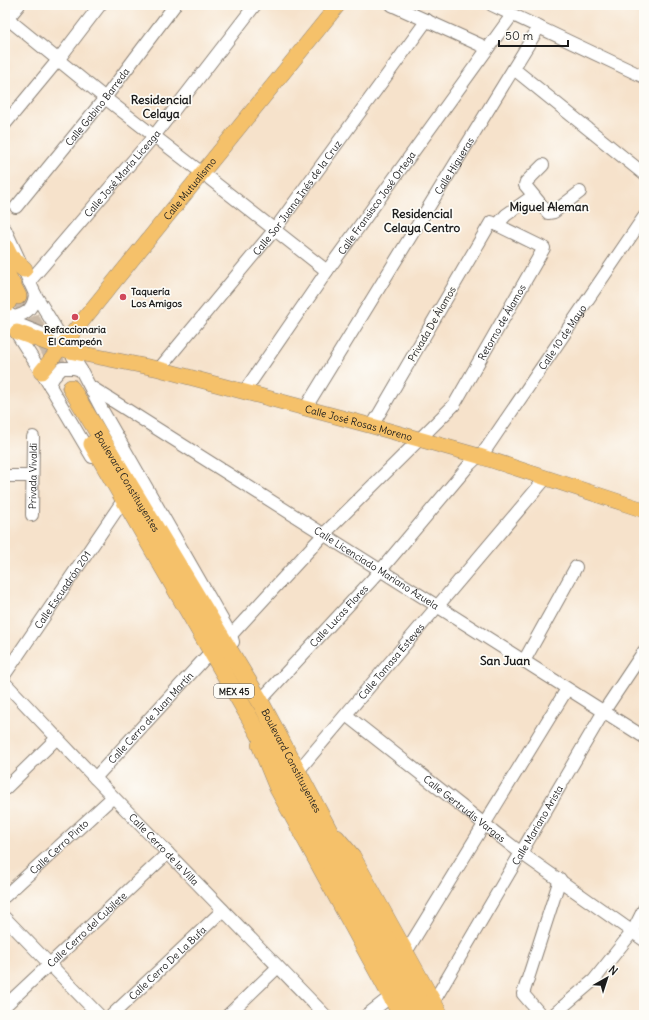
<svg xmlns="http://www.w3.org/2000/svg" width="649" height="1020" font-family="Delius,sans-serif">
  <rect width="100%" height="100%" fill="#fdfcf7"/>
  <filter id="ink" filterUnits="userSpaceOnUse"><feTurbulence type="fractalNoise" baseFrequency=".025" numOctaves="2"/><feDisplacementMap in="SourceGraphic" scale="8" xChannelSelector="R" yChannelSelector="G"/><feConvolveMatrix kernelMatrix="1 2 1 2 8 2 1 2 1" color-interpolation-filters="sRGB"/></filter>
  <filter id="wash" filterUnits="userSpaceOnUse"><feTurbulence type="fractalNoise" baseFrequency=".012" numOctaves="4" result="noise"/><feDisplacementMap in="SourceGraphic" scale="16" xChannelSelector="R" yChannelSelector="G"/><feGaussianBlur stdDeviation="0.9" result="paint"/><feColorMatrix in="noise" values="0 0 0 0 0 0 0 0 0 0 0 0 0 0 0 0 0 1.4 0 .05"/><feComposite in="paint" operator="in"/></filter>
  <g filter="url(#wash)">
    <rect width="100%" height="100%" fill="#f6e2cb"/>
  </g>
  <g filter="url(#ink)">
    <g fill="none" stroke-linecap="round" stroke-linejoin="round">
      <!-- highway-tunnel -->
      <path stroke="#cabaa8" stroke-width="17" stroke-dasharray="17 8" stroke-linecap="butt" d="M18,296L71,388"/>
      <defs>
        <g id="minor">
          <path d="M392,5L487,48"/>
          <path d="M492,5L644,77"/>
          <path d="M8,19L105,98L202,173"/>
          <path d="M5,22L19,5"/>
          <path d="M514,69L644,174"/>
          <path d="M5,124L58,60L100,5"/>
          <path d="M543,165L526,182L525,185L548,213L554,212L580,192"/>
          <path d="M210,179L327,271"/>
          <path id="s1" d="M16,207L105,98L175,5"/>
          <path d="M497,225L506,215L533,196"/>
          <path d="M5,229L35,294L81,370L101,408L231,635L233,642"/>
          <path id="s2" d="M29,282L154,136L255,5"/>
          <path d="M6,312L14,317C27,314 34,308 35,294"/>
          <path d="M5,315L50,386L92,457"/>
          <path d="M8,320L45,335"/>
          <path id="s3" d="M159,369L275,229L427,20"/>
          <path d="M50,386L53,378L62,368H74L81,370"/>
          <path id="s4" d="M91,387L644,737"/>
          <path id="s5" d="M244,392L327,271L512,15"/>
          <path id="s6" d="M306,407L539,27"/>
          <path d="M5,476H32"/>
          <path id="s7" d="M32,515L33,437"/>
          <path id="s8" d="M231,635L324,534L454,405L544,248L491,222L372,426"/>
          <path d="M524,661L576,567"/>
          <path id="s9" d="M5,674L120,505"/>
          <path id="s10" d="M5,683L95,778L325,1015"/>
          <path id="s11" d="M260,701L380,571L470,464L486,449L644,217"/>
          <path id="s12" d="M346,715L521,853L644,940"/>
          <path id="s13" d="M298,771L546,478"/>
          <path id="s14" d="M95,778L206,657"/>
          <path d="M5,789L57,738"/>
          <path id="s15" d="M5,896L113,797"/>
          <path d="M5,918L99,1015"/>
          <path d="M406,952L567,689"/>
          <path id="s16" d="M434,1001L604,711L644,651"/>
          <path id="s17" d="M5,1006L168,853"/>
          <path id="s18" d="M112,1015L223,910"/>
          <path d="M228,1015L278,967"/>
          <path d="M367,1015L390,997"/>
          <path d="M541,1015L523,994L560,879"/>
          <path d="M553,1015L594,980L633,931L644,909"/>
        </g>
        <g id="major">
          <path id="s19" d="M17,332L69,351L159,369L372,426L479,456L644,510"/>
          <path id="s20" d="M41,372L338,5"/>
          <path d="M259,745L277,789L400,1015"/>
          <path d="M337,837L353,856L441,1015"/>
        </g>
        <g id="highway">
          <path d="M5,247L10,257L24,269"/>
          <path d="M5,271L18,296"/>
          <path d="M5,297L8,302"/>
          <path id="s21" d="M71,388L260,701L427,1015"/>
          <path d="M92,444L286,781L412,1015"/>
        </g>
      </defs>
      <!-- minor casing -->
      <use href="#minor" stroke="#897f74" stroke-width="14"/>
      <!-- major casing -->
      <use href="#major" stroke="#897f74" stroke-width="16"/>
      <!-- highway casing -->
      <use href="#highway" stroke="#897f74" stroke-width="18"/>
      <!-- minor -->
      <use href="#minor" stroke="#fff" stroke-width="12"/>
      <!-- major -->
      <use href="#major" stroke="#f5c16b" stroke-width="15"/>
      <!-- highway -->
      <use href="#highway" stroke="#f5c16b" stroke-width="17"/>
    </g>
  </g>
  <!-- markers -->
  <g fill="#d1495b" stroke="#fdfcf7" stroke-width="1.5">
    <circle cx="123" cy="297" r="4"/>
    <circle cx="75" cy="317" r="4"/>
  </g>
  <g text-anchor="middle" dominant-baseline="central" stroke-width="3.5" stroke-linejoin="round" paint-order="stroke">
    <!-- shield labels -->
    <rect fill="#fdfcf7" stroke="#605f5e" stroke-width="1" x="214" y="684" width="40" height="14" rx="3"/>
    <g font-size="9" font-weight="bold" fill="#1c1c1c">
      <text x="234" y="691">MEX 45</text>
    </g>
    <!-- street labels -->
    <g font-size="10" fill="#1c1c1c" stroke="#fdfcf7">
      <text stroke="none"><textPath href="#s1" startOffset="129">Calle Gabino Barreda</textPath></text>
      <text stroke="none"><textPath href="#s6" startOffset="283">Calle Higueras</textPath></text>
      <text stroke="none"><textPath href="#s2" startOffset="143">Calle José María Liceaga</textPath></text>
      <text stroke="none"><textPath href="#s20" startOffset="236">Calle Mutualismo</textPath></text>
      <text stroke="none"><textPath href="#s3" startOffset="220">Calle Sor Juana Inés de la Cruz</textPath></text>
      <text stroke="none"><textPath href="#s5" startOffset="231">Calle Fransisco José Ortega</textPath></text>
      <text stroke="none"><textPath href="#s8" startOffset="416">Retorno de Álamos</textPath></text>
      <text transform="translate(432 324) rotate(-60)">Privada De Álamos</text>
      <text stroke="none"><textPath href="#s11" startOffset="474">Calle 10 de Mayo</textPath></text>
      <text stroke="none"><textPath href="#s19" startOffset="354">Calle José Rosas Moreno</textPath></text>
      <text stroke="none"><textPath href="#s7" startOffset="39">Privada Vivaldi</textPath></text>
      <text stroke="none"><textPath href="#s21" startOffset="109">Boulevard Constituyentes</textPath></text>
      <text stroke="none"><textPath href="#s4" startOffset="338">Calle Licenciado Mariano Azuela</textPath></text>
      <text stroke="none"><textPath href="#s9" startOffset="102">Calle Escuadrón 201</textPath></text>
      <text stroke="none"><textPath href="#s11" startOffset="116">Calle Lucas Flores</textPath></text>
      <text stroke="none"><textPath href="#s13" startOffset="144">Calle Tomasa Esteves</textPath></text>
      <text stroke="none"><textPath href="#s14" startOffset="82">Calle Cerro de Juan Martín</textPath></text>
      <text stroke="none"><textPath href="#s21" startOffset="433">Boulevard Constituyentes</textPath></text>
      <text stroke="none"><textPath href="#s12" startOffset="151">Calle Gertrudis Vargas</textPath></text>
      <text stroke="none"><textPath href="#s16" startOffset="204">Calle Mariano Arista</textPath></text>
      <text stroke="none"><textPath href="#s15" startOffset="73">Calle Cerro Pinto</textPath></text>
      <text stroke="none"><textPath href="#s10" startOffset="230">Calle Cerro de la Villa</textPath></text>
      <text stroke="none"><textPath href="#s17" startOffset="112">Calle Cerro del Cubilete</textPath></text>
      <text stroke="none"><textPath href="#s18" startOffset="76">Calle Cerro De La Bufa</textPath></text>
    </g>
    <!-- poi labels -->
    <g font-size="10" font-weight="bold" fill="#1c1c1c" stroke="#fdfcf7" text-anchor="start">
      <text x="131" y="291">Taquería<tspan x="131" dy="12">Los Amigos</tspan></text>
      <text x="75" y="329" text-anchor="middle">Refaccionaria<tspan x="75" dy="12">El Campeón</tspan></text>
    </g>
    <!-- quarter labels -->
    <g font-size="12" font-weight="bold" fill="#1c1c1c" stroke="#fdfcf7">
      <text x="161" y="99">Residencial<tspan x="161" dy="14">Celaya</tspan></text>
      <text x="549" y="206">Miguel Aleman</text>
      <text x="422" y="213">Residencial<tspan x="422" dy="14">Celaya Centro</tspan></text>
      <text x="505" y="660">San Juan</text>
    </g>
  </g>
  <!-- margin -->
  <rect width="649" height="1020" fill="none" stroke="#fdfcf7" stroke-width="20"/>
  <!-- north arrow -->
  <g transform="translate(607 978) rotate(39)" stroke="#fdfcf7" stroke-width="3" paint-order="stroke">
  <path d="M0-3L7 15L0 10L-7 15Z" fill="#1c1c1c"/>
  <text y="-6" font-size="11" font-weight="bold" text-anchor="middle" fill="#1c1c1c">N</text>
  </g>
  <!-- scale -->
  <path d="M499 40v6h69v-6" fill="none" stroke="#1c1c1c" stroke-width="2"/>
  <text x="505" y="40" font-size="12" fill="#1c1c1c" stroke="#fdfcf7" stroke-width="3" paint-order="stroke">50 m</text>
</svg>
